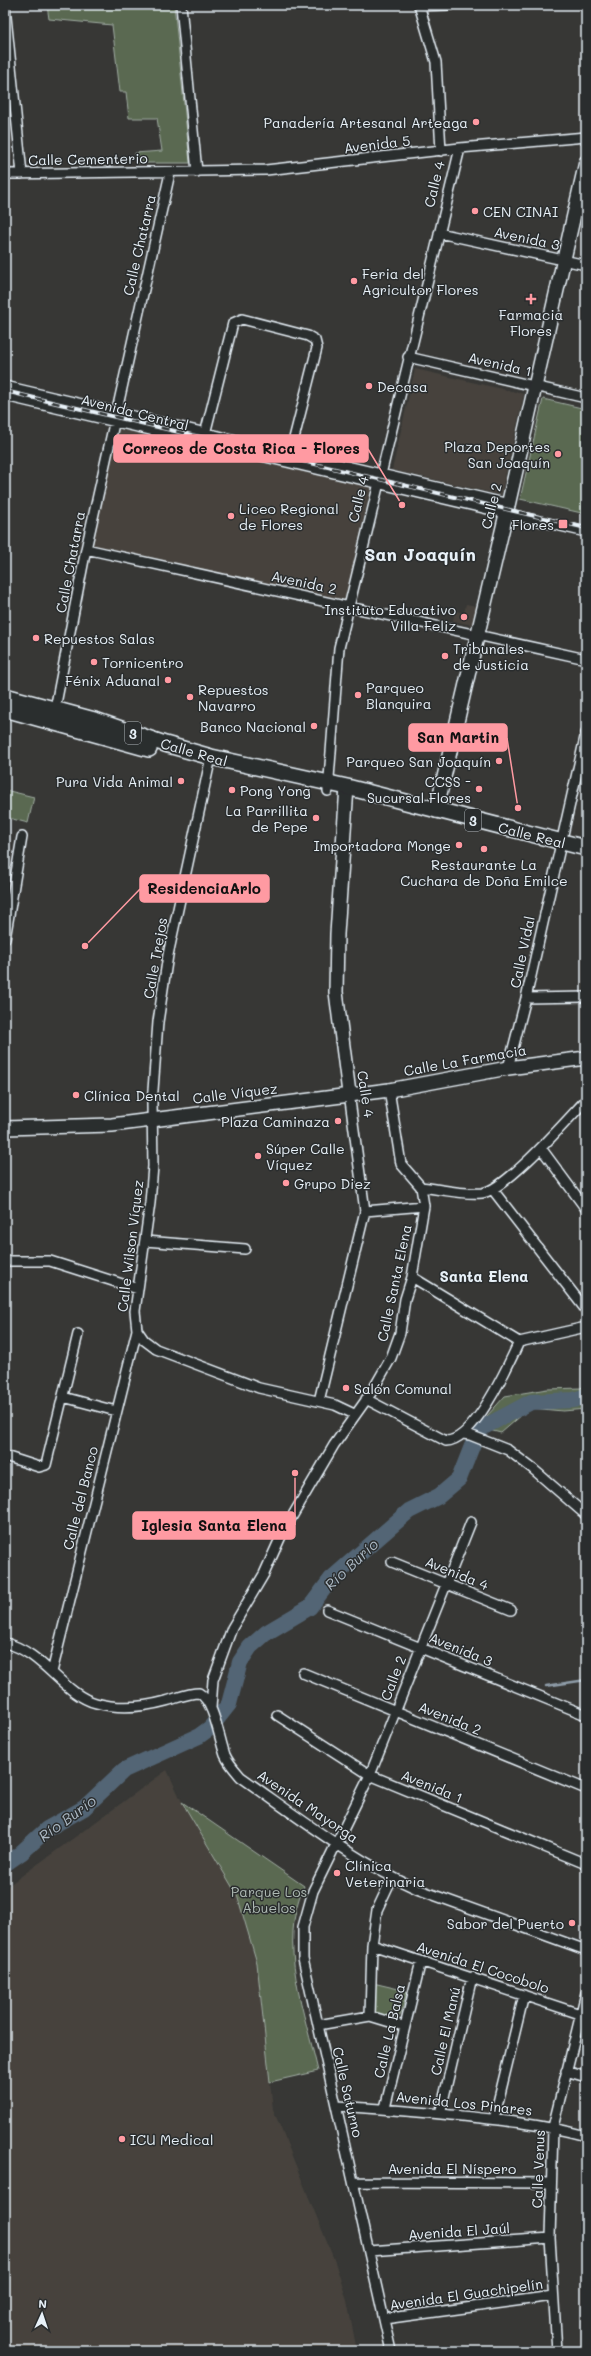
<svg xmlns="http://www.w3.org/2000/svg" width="591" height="2356" font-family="Mali,sans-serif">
  <rect width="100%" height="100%" fill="#373735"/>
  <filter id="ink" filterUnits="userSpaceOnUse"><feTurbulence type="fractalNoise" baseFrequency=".025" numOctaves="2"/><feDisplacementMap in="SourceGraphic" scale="8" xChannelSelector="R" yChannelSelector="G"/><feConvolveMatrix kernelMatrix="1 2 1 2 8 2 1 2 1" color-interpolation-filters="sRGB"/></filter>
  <g filter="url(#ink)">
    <!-- built -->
    <path fill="#46433d" d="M415,369L524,394L501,495L392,470Z
      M118,429L371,487L345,600L91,545Z
      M466,604L476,606L472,625L453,621L455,611L464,613Z
      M167,1770L182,1802L237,1895L257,1963L273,2109L335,2262L347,2301L357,2351H5V1888Z"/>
    <!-- green -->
    <path fill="#5a6951" stroke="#a1ada4" d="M47,5H174L190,163H136L135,153L162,151L157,118H129L126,92H120L112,25L49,19Z
      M543,399L586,409V514L520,499Z
      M5,790L34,797L28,823L5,817Z
      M586,1383V1409L563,1411L530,1408L501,1433L477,1427L505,1396L547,1389L581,1388Z
      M182,1802L304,1886C277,1944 305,2013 318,2071L270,2082L257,1963L237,1895Z
      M373,1983L407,1991L401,2014L399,2017H389L373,2013Z"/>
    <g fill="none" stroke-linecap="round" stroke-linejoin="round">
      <!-- stream -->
      <path stroke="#8f9da9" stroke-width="2.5" d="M546,1686L586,1680"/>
      <!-- river -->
      <path stroke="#536575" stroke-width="16" d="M5,1864L21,1853L47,1829L84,1808L124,1770L199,1736L210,1728L229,1704L240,1662L250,1647L266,1633L310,1607L331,1579L409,1511L439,1496L459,1479L474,1441L482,1428L531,1402L574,1400L586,1396"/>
      <defs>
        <path id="street" d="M181,5L197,172
          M419,5L436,62L441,151
          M419,6L450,5
          M5,7L22,174
          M5,174L266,170L460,148L586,137
          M439,233L586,265
          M408,357L586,398
          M5,386L509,504
          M5,396L586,532
          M204,438L233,323L242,319L308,336L315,340L317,348L289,458
          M86,549L586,659
          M55,709L86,549L170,173
          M211,757L168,955L158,1022L152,1104L153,1166L150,1203L135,1311L137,1330L144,1340L156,1349L259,1388L335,1405L354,1414
          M328,791L339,648L460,148
          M5,939L22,837
          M526,998L586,997
          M508,1068L526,998L586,733
          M541,1148L586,1209
          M421,1187C440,1189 462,1195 482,1193C506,1190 567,1120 586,1100
          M493,1190L586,1310
          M365,1211L424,1206
          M145,1241L245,1249
          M5,1261H50L138,1289
          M412,1277L519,1342L586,1327
          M63,1397L116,1411
          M366,1399L446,1441C474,1441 508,1366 519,1342
          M319,1401L365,1211L349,1093
          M463,1434L470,1435L508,1450L533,1469L586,1515
          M5,1456L39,1467L46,1465L78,1334
          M392,1562L511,1610
          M327,1610L586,1715
          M5,1643C42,1651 64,1695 96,1703C118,1709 144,1707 166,1701C177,1698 188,1693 199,1693C214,1701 219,1738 225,1755C229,1764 235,1770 241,1777C298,1817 354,1861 417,1889L586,1950
          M52,1672L137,1330
          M303,1673L586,1789
          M211,1708L213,1680L232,1628L264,1574L283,1532L334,1445L371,1393L391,1358L400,1333L405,1299L412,1277L424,1206L421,1187L401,1164L389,1090
          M277,1715L370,1775L586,1864
          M372,1945L586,2016
          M370,2016L372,1945L377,1910L392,1878
          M318,2025L370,2016L403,2026
          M566,2071L586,2077
          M337,2106C372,2108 406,2111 441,2114C490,2119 538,2123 586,2136
          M385,2108L421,1961
          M440,2114L472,1977
          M494,2119L524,1995
          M354,2182L550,2183
          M369,2251L550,2238
          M384,2319L553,2296
          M391,2351L303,1958V1927L313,1891L370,1775L471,1522
          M557,2351L550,2238L553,2127L586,1993"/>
        <path id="secondary" d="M347,787L337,934L336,992L349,1093
          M436,811L507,510L586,162
          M5,1128L112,1125L389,1090L508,1068L586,1058"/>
        <path id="primary" d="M5,696L98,721L165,744L211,757L347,787L586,848
          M5,709L149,749"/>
      </defs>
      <!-- street casing -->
      <use href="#street" stroke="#e8f1f8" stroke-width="12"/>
      <!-- secondary casing -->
      <use href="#secondary" stroke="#e8f1f8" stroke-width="16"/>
      <!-- primary casing -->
      <use href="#primary" stroke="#e8f1f8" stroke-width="18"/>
      <!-- street -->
      <use href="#street" stroke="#2a2d2e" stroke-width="9"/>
      <!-- secondary -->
      <use href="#secondary" stroke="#2a2d2e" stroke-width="13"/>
      <!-- primary -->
      <use href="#primary" stroke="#2a2d2e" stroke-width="15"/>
      <defs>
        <path id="rail" d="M5,391L586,528"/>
      </defs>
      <!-- rail casing -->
      <use href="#rail" stroke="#e8f1f8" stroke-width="4"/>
      <!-- rail -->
      <use href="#rail" stroke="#2a2d2e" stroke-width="2.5" stroke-dasharray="8" stroke-linecap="butt"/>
    </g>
  </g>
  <!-- markers -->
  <g fill="#ff9aa2" stroke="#2a2d2e" stroke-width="1.5">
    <circle cx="476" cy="122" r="4"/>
    <circle cx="475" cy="211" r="4"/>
    <circle cx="354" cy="281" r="4"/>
    <path d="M529 293h4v4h4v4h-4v4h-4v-4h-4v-4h4z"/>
    <circle cx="369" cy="386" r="4"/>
    <circle cx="558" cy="454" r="4"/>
    <circle cx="231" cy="516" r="4"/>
    <rect x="558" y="519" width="10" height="10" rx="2"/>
    <circle cx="464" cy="617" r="4"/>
    <circle cx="36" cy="638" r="4"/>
    <circle cx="445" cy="656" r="4"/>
    <circle cx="94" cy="662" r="4"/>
    <circle cx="168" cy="680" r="4"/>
    <circle cx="358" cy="695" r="4"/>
    <circle cx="190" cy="697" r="4"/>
    <circle cx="314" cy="726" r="4"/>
    <circle cx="499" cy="761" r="4"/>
    <circle cx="181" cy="781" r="4"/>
    <circle cx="479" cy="789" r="4"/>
    <circle cx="232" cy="790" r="4"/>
    <circle cx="316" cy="818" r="4"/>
    <circle cx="459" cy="845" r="4"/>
    <circle cx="484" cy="849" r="4"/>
    <circle cx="76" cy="1095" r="4"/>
    <circle cx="338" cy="1121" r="4"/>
    <circle cx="258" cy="1156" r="4"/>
    <circle cx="286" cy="1183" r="4"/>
    <circle cx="346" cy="1388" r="4"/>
    <circle cx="337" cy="1873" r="4"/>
    <circle cx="572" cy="1923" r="4"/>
    <circle cx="122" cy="2139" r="4"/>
  </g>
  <g text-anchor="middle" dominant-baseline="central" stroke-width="3" stroke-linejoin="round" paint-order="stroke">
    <!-- shield labels -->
    <g fill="#2a2d2e" stroke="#afb6bb" stroke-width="1">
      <rect x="125" y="722" width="16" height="22" rx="3"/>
      <rect x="465" y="809" width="16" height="22" rx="3"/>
    </g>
    <g font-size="13" font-weight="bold" fill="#e8f1f8">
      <text x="133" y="733">3</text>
      <text x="473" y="820">3</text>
    </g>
    <!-- poi labels -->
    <g font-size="14" fill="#e8f1f8" stroke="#2a2d2e" text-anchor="start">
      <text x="468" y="122" text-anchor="end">Panadería Artesanal Arteaga</text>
      <text x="483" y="211">CEN CINAI</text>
      <text x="362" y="273">Feria del<tspan x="362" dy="16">Agricultor Flores</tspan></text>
      <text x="531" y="314" text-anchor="middle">Farmacia<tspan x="531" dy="16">Flores</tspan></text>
      <text x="377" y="386">Decasa</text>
      <text x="550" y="446" text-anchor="end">Plaza Deportes<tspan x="550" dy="16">San Joaquín</tspan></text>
      <text x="239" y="508">Liceo Regional<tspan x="239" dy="16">de Flores</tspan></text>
      <text x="554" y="524" text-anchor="end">Flores</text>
      <text x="456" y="609" text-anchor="end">Instituto Educativo<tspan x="456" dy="16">Villa Feliz</tspan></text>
      <text x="44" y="638">Repuestos Salas</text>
      <text x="453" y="648">Tribunales<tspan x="453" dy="16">de Justicia</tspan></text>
      <text x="102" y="662">Tornicentro</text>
      <text x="160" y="680" text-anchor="end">Fénix Aduanal</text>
      <text x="366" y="687">Parqueo<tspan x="366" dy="16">Blanquira</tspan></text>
      <text x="198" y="689">Repuestos<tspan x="198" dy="16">Navarro</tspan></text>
      <text x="306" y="726" text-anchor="end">Banco Nacional</text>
      <text x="491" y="761" text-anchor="end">Parqueo San Joaquín</text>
      <text x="173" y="781" text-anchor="end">Pura Vida Animal</text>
      <text x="471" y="781" text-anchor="end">CCSS -<tspan x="471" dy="16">Sucursal Flores</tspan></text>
      <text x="240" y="790">Pong Yong</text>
      <text x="308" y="810" text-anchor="end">La Parrillita<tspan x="308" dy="16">de Pepe</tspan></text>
      <text x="451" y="845" text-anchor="end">Importadora Monge</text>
      <text x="484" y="864" text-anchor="middle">Restaurante La<tspan x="484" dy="16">Cuchara de Doña Emilce</tspan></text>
      <text x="84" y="1095">Clínica Dental</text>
      <text x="330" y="1121" text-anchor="end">Plaza Caminaza</text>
      <text x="266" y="1148">Súper Calle<tspan x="266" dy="16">Víquez</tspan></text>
      <text x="294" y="1183">Grupo Diez</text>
      <text x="354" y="1388">Salón Comunal</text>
      <text x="345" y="1865">Clínica<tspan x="345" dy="16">Veterinaria</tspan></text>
      <text x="564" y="1923" text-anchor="end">Sabor del Puerto</text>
      <text x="130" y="2139">ICU Medical</text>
    </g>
    <!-- street labels -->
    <g font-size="14" fill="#e8f1f8" stroke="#2a2d2e">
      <text transform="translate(377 144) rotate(-7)">Avenida 5</text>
      <text transform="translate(88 159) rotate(-1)">Calle Cementerio</text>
      <text transform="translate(434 184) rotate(-76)">Calle 4</text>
      <text transform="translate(527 238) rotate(12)">Avenida 3</text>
      <text transform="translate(139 245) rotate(-77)">Calle Chatarra</text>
      <text transform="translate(500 364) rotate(13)">Avenida 1</text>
      <text transform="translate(135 412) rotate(14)">Avenida Central</text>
      <text transform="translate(358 499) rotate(-76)">Calle 4</text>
      <text transform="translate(491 506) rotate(-76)">Calle 2</text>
      <text transform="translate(70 562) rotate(-79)">Calle Chatarra</text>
      <text transform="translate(304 582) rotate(12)">Avenida 2</text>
      <text transform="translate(194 752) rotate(16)">Calle Real</text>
      <text transform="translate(532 835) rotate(14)">Calle Real</text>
      <text transform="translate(522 952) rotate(-78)">Calle Vidal</text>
      <text transform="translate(155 958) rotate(-80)">Calle Trejos</text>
      <text transform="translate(465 1060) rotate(-10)">Calle La Farmacia</text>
      <text transform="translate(235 1093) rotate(-7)">Calle Víquez</text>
      <text transform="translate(366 1094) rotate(81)">Calle 4</text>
      <text transform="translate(130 1246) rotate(-83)">Calle Wilson Víquez</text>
      <text transform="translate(394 1283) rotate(-78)">Calle Santa Elena</text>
      <text transform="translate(80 1498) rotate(-76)">Calle del Banco</text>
      <text transform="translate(457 1573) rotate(22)">Avenida 4</text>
      <text transform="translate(461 1649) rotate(22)">Avenida 3</text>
      <text transform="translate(393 1678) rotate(-69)">Calle 2</text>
      <text transform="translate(450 1718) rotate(22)">Avenida 2</text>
      <text transform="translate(432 1786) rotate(22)">Avenida 1</text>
      <text transform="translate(308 1806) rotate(34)">Avenida Mayorga</text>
      <text transform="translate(483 1967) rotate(18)">Avenida El Cocobolo</text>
      <text transform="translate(389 2031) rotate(-77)">Calle La Balsa</text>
      <text transform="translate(445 2031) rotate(-77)">Calle El Manú</text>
      <text transform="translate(348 2092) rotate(77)">Calle Saturno</text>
      <text transform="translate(464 2103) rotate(6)">Avenida Los Pinares</text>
      <text x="452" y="2168">Avenida El Níspero</text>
      <text transform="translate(538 2169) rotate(-88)">Calle Venus</text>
      <text transform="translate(459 2231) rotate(-4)">Avenida El Jaúl</text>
      <text transform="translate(466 2294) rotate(-8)">Avenida El Guachipelín</text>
    </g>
    <!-- park labels -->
    <g font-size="14" fill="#afbbb5" stroke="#2a2d2e">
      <text x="269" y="1891">Parque Los<tspan x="269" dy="16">Abuelos</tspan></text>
    </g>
    <!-- neighbourhood labels -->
    <g font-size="15" font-weight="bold" fill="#e8f1f8" stroke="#2a2d2e">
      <text x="484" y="1276">Santa Elena</text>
    </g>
    <!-- water labels -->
    <g font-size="15" font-style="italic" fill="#acb9c4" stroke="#2a2d2e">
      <text transform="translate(351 1564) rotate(-43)">Río Burío</text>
      <text transform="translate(67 1818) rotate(-36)">Río Burío</text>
    </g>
    <!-- district labels -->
    <g font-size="18" font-weight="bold" fill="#e8f1f8" stroke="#2a2d2e">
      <text x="420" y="554">San Joaquín</text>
    </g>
  </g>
  <!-- callouts -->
  <path fill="none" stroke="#ff9aa2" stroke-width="1.5" d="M402 505L368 449M518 808L507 738M85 946L140 889M295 1473L295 1525"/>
  <g fill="#ff9aa2" stroke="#2a2d2e" stroke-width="1.5">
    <circle cx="402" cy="505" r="4"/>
    <circle cx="518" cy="808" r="4"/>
    <circle cx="85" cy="946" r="4"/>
    <circle cx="295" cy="1473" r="4"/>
  </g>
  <g fill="#ff9aa2" stroke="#ff9aa2" stroke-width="1.5">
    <rect x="114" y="435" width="254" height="27" rx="4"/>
    <rect x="409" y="724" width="98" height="27" rx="4"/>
    <rect x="140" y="875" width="129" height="27" rx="4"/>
    <rect x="133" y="1512" width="162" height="27" rx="4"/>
  </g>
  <g font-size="15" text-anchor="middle" font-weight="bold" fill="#111">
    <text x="241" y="454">Correos de Costa Rica - Flores</text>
    <text x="458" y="743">San Martin</text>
    <text x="204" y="894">ResidenciaArlo</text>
    <text x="214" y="1531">Iglesia Santa Elena</text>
  </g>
  <!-- margin -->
  <rect width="591" height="2356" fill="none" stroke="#2a2d2e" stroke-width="20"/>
  <rect x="10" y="10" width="571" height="2336" fill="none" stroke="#e8f1f8" stroke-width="1.5" filter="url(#ink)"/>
  <!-- north arrow -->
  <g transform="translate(42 2314) rotate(3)" stroke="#2a2d2e" stroke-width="3" paint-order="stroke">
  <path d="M0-3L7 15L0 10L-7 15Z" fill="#e8f1f8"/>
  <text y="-6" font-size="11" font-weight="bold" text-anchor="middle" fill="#e8f1f8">N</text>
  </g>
</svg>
